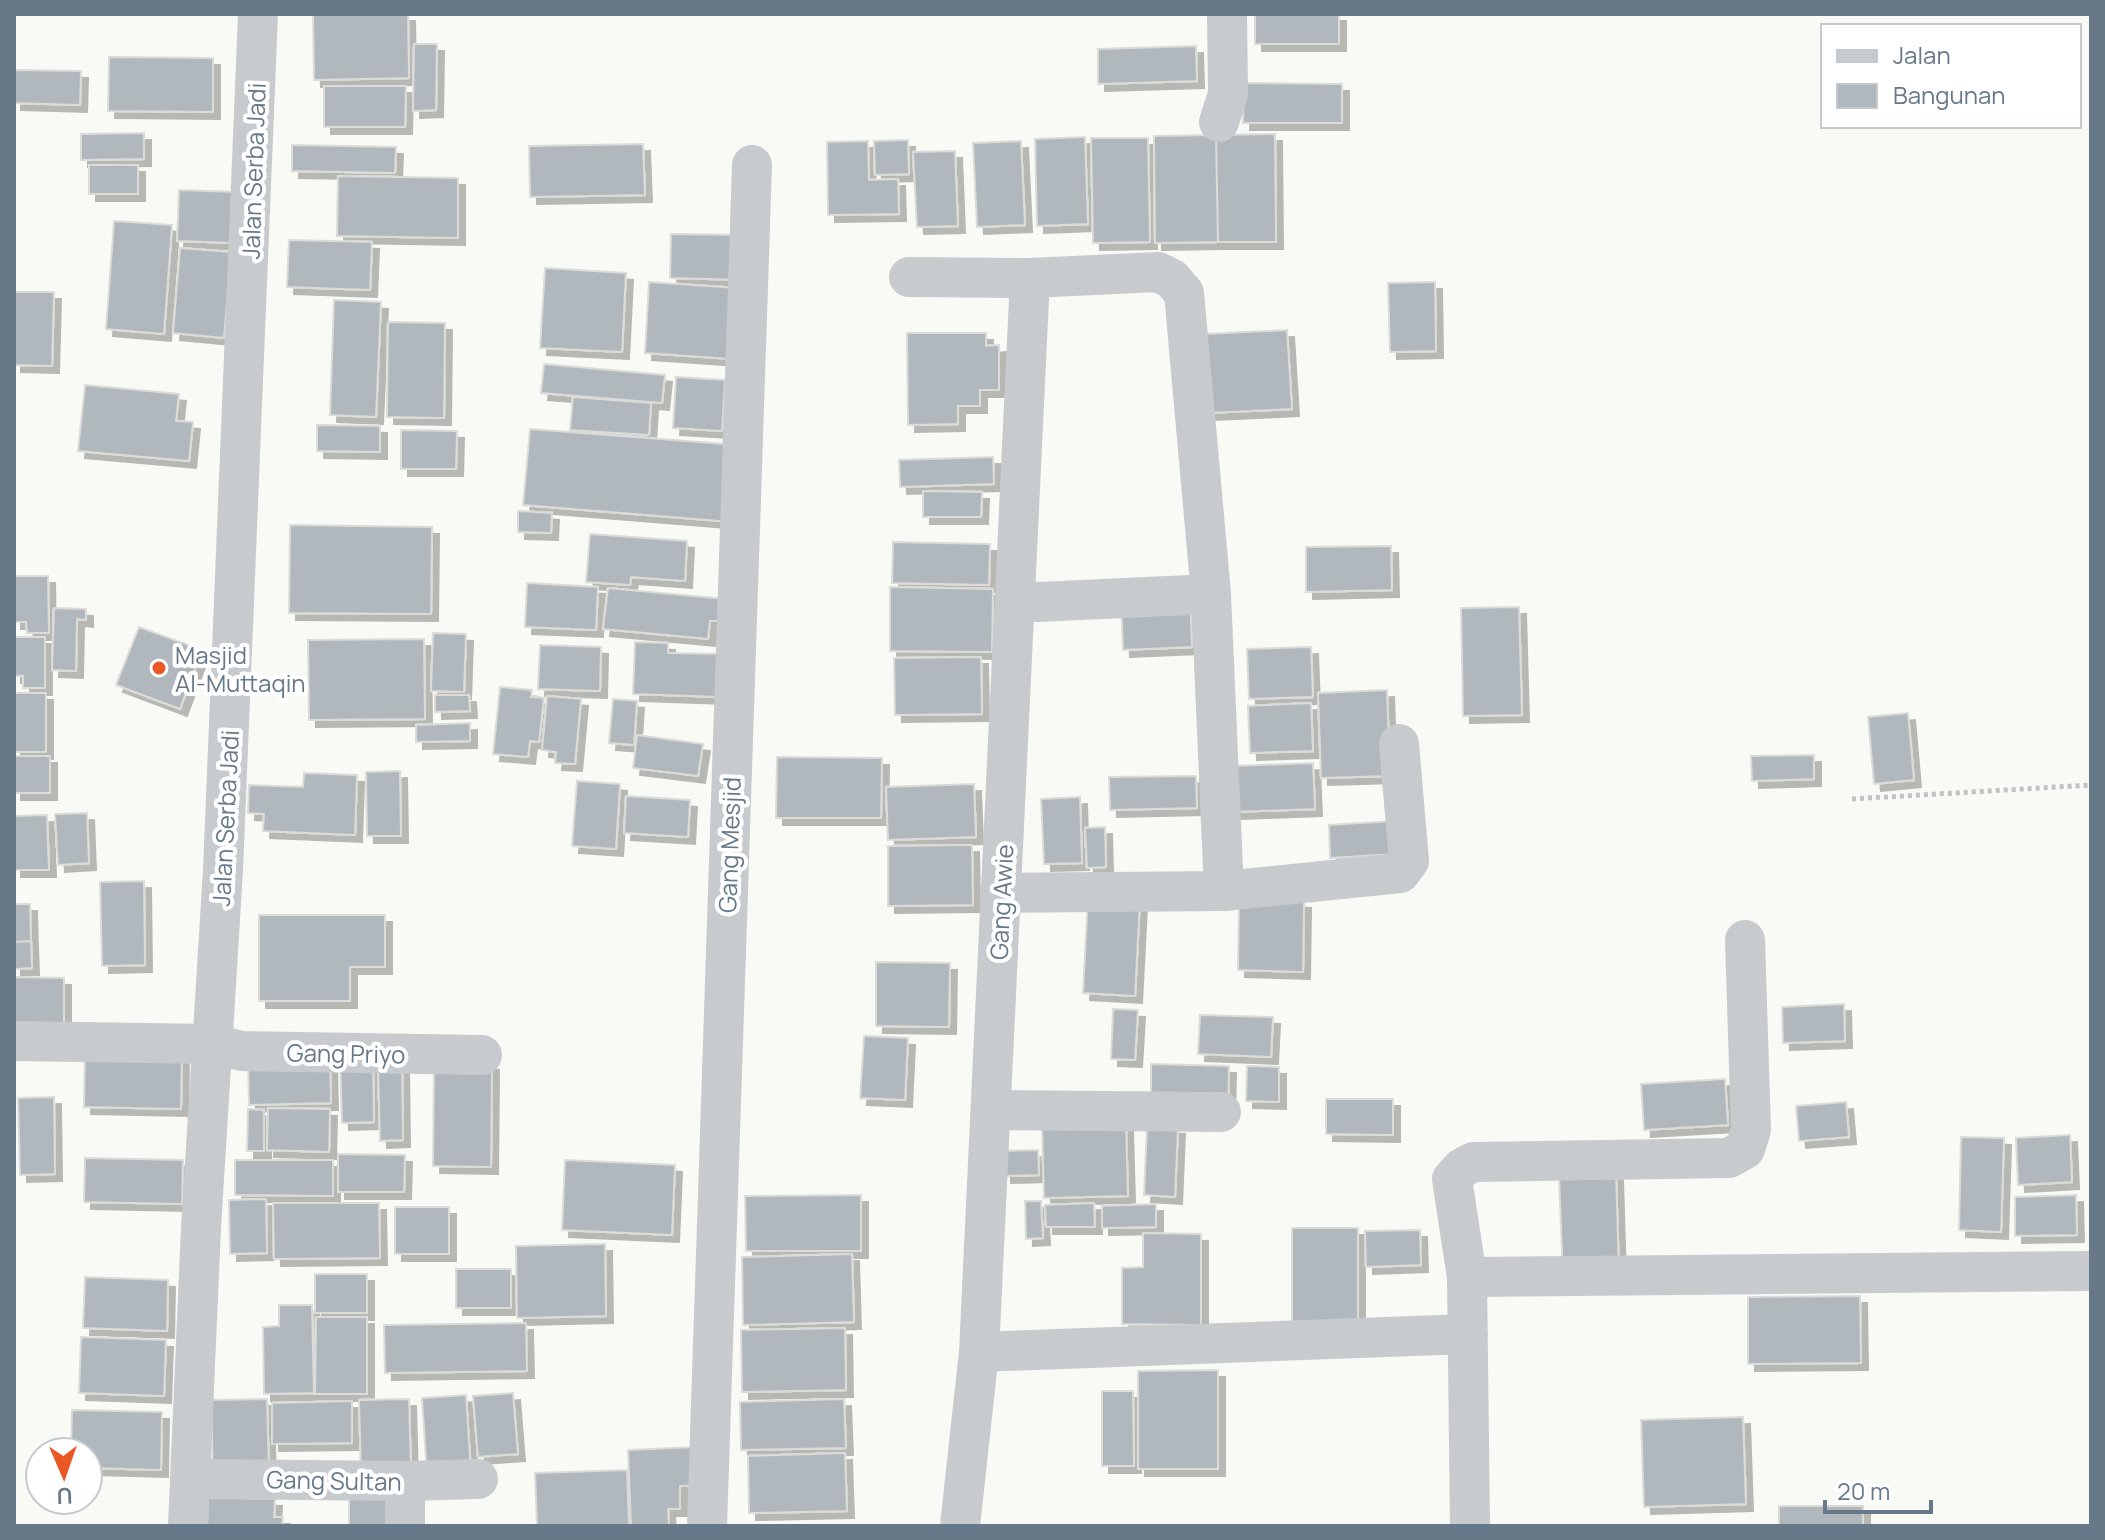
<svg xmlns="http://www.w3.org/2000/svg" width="2105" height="1540" font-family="Manrope,sans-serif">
  <defs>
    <filter id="shadow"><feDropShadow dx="7" dy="7" stdDeviation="0" flood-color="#0004"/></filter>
  </defs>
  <rect width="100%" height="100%" fill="#f9f9f6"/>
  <!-- building -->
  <path fill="#b0b7bd" stroke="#dbdbd8" stroke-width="2" filter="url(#shadow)" d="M313,14H408L409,78L314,80Z
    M1255,14H1339V44H1255Z
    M414,44H437L436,110L413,111Z
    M1196,46L1197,81L1098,84V49Z
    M109,57L213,58V112L108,111Z
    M14,70L81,71L80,105L14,103Z
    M1244,83L1342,84V123H1243Z
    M324,86H406L405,127H324Z
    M144,133V159L81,160V134Z
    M1275,134L1276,242H1218L1216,135Z
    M1216,135L1218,242L1155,243L1154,136Z
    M1085,137L1088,224L1037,226L1035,139Z
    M1091,138H1148L1150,242L1093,243Z
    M908,140L909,174L875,175L874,141Z
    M868,141L869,180L898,179L899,214L828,215L827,142Z
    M1021,141L1025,225L977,227L973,143Z
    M643,144L645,195L530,197L529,146Z
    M292,145L396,147L395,173L292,171Z
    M955,151L958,226L917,227L913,152Z
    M89,165H138V194H89Z
    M338,176L458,178V238L337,236Z
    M179,190L236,192L234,243L177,241Z
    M114,221L172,225L164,334L106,329Z
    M671,234L748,235L746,280L670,278Z
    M289,240L372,242L370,290L287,287Z
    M180,248L231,252L224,338L173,333Z
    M545,268L626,273L622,352L540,348Z
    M649,282L751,289L746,360L645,353Z
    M1435,282L1436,351L1390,352L1388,283Z
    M14,292H54L52,366L14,365Z
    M334,300L381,302L376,417L330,415Z
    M388,322L445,323L444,418L387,417Z
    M1287,330L1292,409L1208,413L1204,334Z
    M907,333H986V346L999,345V390H980V406H958V424L908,425Z
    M544,364L665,375L662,403L541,393Z
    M676,377L725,380L722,431L673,428Z
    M85,385L179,394L176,421L193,422L189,461L78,451Z
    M573,397L651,403L649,435L570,430Z
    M317,425L380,426V452L317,451Z
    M530,429L738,445L732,522L523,505Z
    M401,430L457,431L456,469H401Z
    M993,457L994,484L900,487L899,460Z
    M923,491L982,492L981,517H923Z
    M518,511L552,513L551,533L518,532Z
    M290,525L432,527L431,614L289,613Z
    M590,534L687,541L685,581L631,577L630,585L586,582Z
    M893,542L990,544L989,585L892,583Z
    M1391,546L1392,590L1306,592V547Z
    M14,576H48L49,633H27L26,622H14Z
    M527,583L598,587L596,630L525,627Z
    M890,587L993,589L992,652L890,651Z
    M608,588L725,599L722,621H710L708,639L603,629Z
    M1190,598L1192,647L1123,650L1121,601Z
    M1519,607L1522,715L1463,716L1461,608Z
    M54,608L86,609V620L77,619L76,671L52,670Z
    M139,627L202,650L180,709L116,685Z
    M433,633L466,634L464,692L431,691Z
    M14,637H45V688H23V676H14Z
    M424,639L425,719L309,720L308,640Z
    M635,642L668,643V653L721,654L720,697L633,694Z
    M540,645L601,647L600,691L538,689Z
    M1311,647L1313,697L1249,699L1247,649Z
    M981,657L982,714L895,715L894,658Z
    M500,687L532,690L531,697L544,698L539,742L530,741L528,757L493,754Z
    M1387,690L1390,776L1321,778L1318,693Z
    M14,693H46V752H14Z
    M435,695H469L470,711L435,712Z
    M547,696L581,699L575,764L555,763L556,752L542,750Z
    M613,699L637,701L634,745L609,743Z
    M1311,703L1313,751L1250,753L1248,706Z
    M1908,713L1914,780L1874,784L1868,717Z
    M470,723V741L416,742V725Z
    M637,735L703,744L698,776L633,768Z
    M1814,755V779L1752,781L1751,756Z
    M14,756H50V793H14Z
    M777,757L882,758L881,818H776Z
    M1313,763L1315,809L1234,812L1233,766Z
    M400,771L401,836H367L366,772Z
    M304,773L357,775L355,835L263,831L264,814L248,813L249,785L303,787Z
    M1196,776L1197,808L1110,810L1109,777Z
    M577,781L620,784L616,849L572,846Z
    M974,784L976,837L888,840L886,787Z
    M626,796L690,800L688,837L624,833Z
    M1080,797L1082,863L1044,864L1041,799Z
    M87,813L89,863L58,865L55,814Z
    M47,815L49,870H14V816Z
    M1394,821L1396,854L1330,858L1329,825Z
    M1105,827L1106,867L1087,868L1085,828Z
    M972,845L973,905L888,906V846Z
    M144,881L145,965L102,966L100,882Z
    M1088,897L1140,900L1135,996L1083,993Z
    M1239,899L1304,901L1303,972L1238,970Z
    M14,904H30L31,941L14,942Z
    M259,915H385V967H350V1001H259Z
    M31,941L32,968L14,969V942Z
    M876,962L950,963L949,1027L876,1026Z
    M14,977L64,978V1031L14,1030Z
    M1844,1004L1845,1041L1783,1043L1782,1007Z
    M1113,1009L1138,1010L1135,1060L1111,1059Z
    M1200,1015L1273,1017L1271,1057L1198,1054Z
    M864,1036L908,1038L905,1100L860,1098Z
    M85,1045L182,1046L181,1109L84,1107Z
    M373,1057L374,1122L342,1123L340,1058Z
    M330,1059L331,1103L249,1105L248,1061Z
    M434,1062L492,1063L491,1167L433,1166Z
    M1151,1064L1229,1066L1228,1111L1151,1109Z
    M378,1065H402L403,1140L380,1141Z
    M1247,1066L1279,1067V1102L1246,1101Z
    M1725,1079L1728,1125L1644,1130L1641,1084Z
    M54,1097L55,1174L20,1175L18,1098Z
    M1326,1099H1393V1135L1326,1134Z
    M1846,1102L1849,1137L1799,1141L1796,1106Z
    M268,1108L330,1109L329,1152L267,1150Z
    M248,1109L264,1110V1151H247Z
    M1126,1124L1128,1196L1044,1198L1042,1126Z
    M1147,1126L1178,1127L1175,1197L1144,1195Z
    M2070,1135L2072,1182L2018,1185L2016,1138Z
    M1961,1137L2004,1138L2001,1232L1959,1230Z
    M1038,1150L1039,1175L1004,1176L1003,1151Z
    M338,1154L405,1155L404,1192H338Z
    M85,1158L183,1160L182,1204L84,1202Z
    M235,1160H333V1196L235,1195Z
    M565,1160L675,1165L672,1235L562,1230Z
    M1616,1173L1619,1274L1563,1276L1559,1175Z
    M861,1195V1251H746L745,1196Z
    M2076,1195L2077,1235L2015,1236V1197Z
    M266,1199L267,1253L230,1254L229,1200Z
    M1025,1201H1041L1043,1238L1026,1239Z
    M273,1203H379L380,1258L274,1259Z
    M1094,1203L1095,1227H1046L1045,1205Z
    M1156,1204V1227L1102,1228V1206Z
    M395,1207H449V1254H395Z
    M1292,1228H1358V1323L1292,1324Z
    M1420,1230L1421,1265L1366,1267L1365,1231Z
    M1143,1233L1201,1234V1325L1122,1324V1268L1143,1267Z
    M605,1244L606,1316L517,1318L516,1246Z
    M852,1254L854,1322L743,1325L742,1257Z
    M456,1269H511V1308H456Z
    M315,1274H367V1313H315Z
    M85,1277L168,1280L167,1331L83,1328Z
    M1860,1296L1861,1363L1748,1364V1297Z
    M279,1305H312L314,1393L264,1394L263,1327L279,1326Z
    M316,1317H367V1394H315Z
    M526,1323L527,1371L385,1373L384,1325Z
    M845,1328L846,1390L742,1392L741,1330Z
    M81,1337L166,1340L164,1396L79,1393Z
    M1218,1370V1469H1138V1371Z
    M1102,1391H1133L1134,1466H1102Z
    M513,1393L518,1454L478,1457L473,1396Z
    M466,1395L471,1473L427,1475L422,1398Z
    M267,1399L269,1474L213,1475L211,1400Z
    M409,1399L411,1472L361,1473L359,1400Z
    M844,1399L846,1448L741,1450L740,1402Z
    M352,1401V1443L272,1444V1403Z
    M72,1410L162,1412L161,1470L88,1468V1452H71Z
    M1743,1417L1746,1504L1644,1507L1641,1420Z
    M695,1447L696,1486H680V1509H668L669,1526H631L628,1450Z
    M845,1453L847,1511L749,1513L748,1456Z
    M627,1470L629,1525L537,1526L535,1473Z
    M349,1489H394V1526H349Z
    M208,1497L275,1499L274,1517H283L282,1526H207Z
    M1779,1506H1863V1526H1779Z"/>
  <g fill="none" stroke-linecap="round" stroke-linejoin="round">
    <!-- path -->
    <path stroke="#c0c3c5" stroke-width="5" stroke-dasharray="4 4" stroke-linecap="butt" d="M1852,799L2091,785"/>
    <!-- minor -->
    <path stroke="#c7cbce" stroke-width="40" d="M1219,122L1228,94L1227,14
      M909,277L1030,278L1158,272L1172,279L1184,293L1211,594L1224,891
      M1015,603L1211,594
      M1001,893L1224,891L1400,873L1409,861L1399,744
      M14,1041L211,1044L242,1051L482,1055
      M991,1110L1221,1112
      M1467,1277L1452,1179L1462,1168L1473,1162L1729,1158L1745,1149L1751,1130L1745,940
      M979,1352L1468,1334
      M191,1479L405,1481L478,1479
      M188,1526L201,1228L223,870L258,14
      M405,1526V1481
      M707,1526L752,165
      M960,1526L979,1352L1030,278
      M1470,1526L1467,1277L2091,1271"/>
  </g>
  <!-- markers -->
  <circle fill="#ea5925" stroke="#fff" stroke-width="3" cx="159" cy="668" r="8"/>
  <g text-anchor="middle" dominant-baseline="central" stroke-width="8" stroke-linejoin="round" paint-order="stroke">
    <!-- street labels -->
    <g font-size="24" fill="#677888" stroke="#fff">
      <text transform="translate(253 171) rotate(-88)">Jalan Serba Jadi</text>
      <text transform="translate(225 818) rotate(-87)">Jalan Serba Jadi</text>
      <text transform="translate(729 845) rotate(-88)">Gang Mesjid</text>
      <text transform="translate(1001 902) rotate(-87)">Gang Awie</text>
      <text transform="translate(346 1053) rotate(1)">Gang Priyo</text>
      <text transform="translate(334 1480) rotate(1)">Gang Sultan</text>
    </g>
    <!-- poi labels -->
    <g font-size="24" fill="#677888" stroke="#fff" text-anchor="start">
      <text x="175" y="654">Masjid<tspan x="175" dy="28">Al-Muttaqin</tspan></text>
    </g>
  </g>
  <!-- border -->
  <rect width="2105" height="1540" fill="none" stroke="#677888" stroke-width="32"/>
  <!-- legend -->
  <rect x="1821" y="24" width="260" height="104" fill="#ffffff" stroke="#c2c9cf" stroke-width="2"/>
  <rect x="1837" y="50" width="40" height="12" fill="#c7cbce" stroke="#c2c9cf" stroke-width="2"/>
  <text x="1893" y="64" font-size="24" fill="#677888">Jalan</text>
  <rect x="1837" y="84" width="40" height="24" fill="#b0b7bd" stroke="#c2c9cf" stroke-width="2"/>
  <text x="1893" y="104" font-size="24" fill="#677888">Bangunan</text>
  <!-- north arrow -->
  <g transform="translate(64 1476) rotate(178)"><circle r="38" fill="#ffffff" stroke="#c2c9cf" stroke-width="2"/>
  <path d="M0-6L14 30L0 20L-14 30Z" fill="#ea5925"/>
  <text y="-12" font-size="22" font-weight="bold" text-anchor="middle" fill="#677888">U</text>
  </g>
  <!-- scale -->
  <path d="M1825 1500v12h106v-12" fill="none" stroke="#677888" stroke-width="4"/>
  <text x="1837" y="1500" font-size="24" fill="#677888" stroke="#ffffff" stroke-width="6" paint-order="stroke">20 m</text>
</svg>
